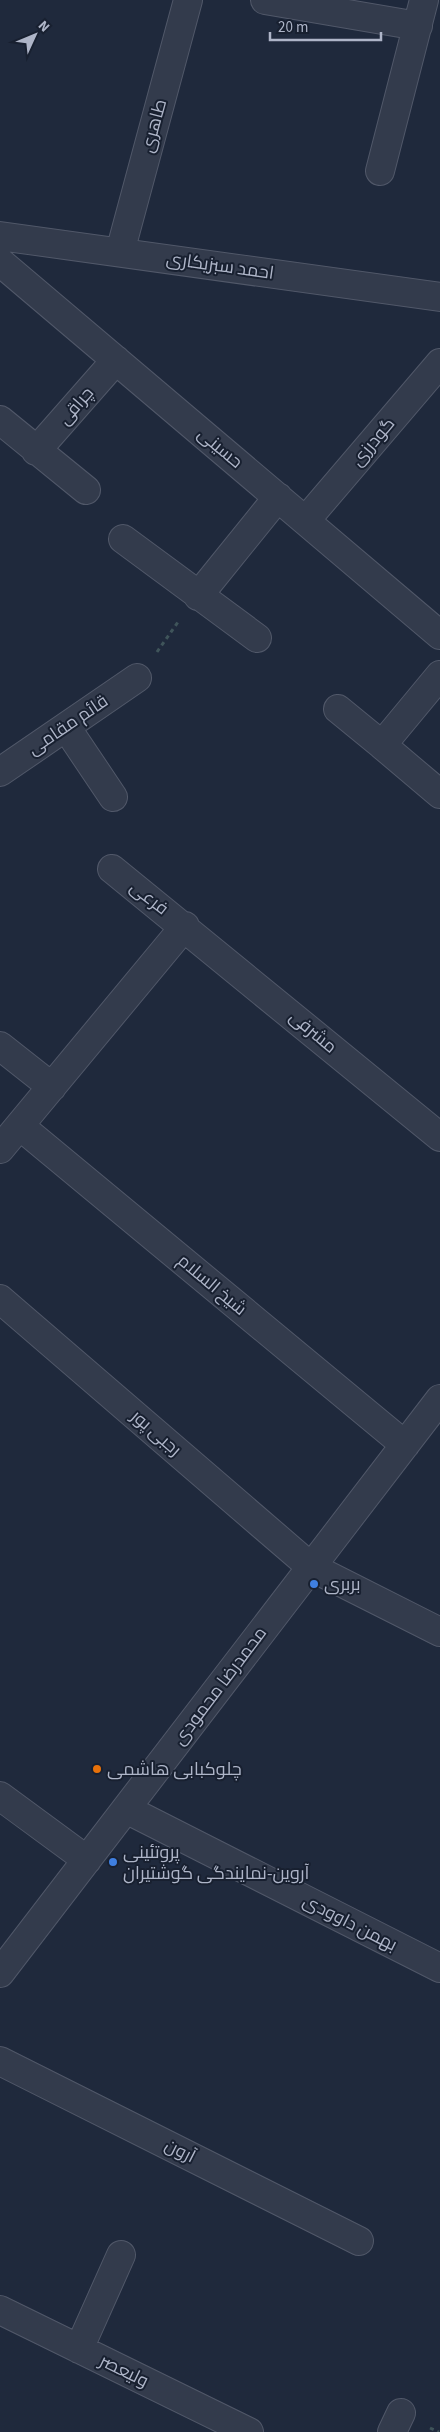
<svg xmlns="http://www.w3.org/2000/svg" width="440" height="2432" font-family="'Source Sans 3',Cairo,sans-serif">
  <rect width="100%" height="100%" fill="#1f293c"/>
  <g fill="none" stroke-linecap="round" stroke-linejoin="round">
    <defs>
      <path id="minor" d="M265,0L418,26
        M380,171L424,0
        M0,236L440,297
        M120,252L188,0
        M0,262L440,635
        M0,420L86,490
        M36,451L116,360
        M306,520L440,363
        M123,539L257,638
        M198,596L278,497
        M338,709L382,745L440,675
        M66,727L113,797
        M382,745L440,794
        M0,772L137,678
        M112,869L440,1137
        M0,1046L52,1087
        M20,1126L405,1445
        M0,1149L185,926
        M0,1299L311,1567L440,1632
        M0,1796L87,1860
        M126,1809L440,1968
        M0,1973L440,1399
        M0,2061L359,2241
        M0,2310L249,2432
        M79,2349L121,2255
        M392,2432L401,2413"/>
    </defs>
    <!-- minor casing -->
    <use href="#minor" stroke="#515869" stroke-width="30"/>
    <!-- path -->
    <path stroke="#3f545a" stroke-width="3" stroke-dasharray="4 4" stroke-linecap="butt" d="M157,652L178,622
      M430,2428L439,2432"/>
    <!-- minor -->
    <use href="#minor" stroke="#333b4c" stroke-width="28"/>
  </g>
  <!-- markers -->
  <g fill="#3f7fe0" stroke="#182030" stroke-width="2">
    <circle cx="314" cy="1584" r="5"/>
    <circle cx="113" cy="1862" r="5"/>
  </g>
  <circle fill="#e8710a" stroke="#182030" stroke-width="2" cx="97" cy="1769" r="5"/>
  <g text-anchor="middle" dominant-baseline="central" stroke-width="4" stroke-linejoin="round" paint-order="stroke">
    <!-- street labels -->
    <g font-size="18" fill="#aeb5c8" stroke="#182030">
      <text transform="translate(154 126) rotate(-75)">طاهری</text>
      <text transform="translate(220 266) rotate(8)">احمد سبزیکاری</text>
      <text transform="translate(76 406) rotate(-49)">چراقی</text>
      <text transform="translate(373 442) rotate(-50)">گودرزی</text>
      <text transform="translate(220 448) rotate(40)">حسینی</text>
      <text transform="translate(68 725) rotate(-34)">قائم مقامی</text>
      <text transform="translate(149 898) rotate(38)">فرعی</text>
      <text transform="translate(313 1032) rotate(40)">مشرفی</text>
      <text transform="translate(212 1285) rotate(40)">شیخ السلام</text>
      <text transform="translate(156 1433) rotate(41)">رجبی پور</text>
      <text transform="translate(220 1686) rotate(-53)">محمدرضا محمودی</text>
      <text transform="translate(350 1923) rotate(27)">بهمن داوودی</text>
      <text transform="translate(180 2151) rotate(27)">آرون</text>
      <text transform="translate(124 2371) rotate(26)">ولیعصر</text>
    </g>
    <!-- poi labels -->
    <g font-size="18" fill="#aeb5c8" stroke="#182030" text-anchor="start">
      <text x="324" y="1584">بربری</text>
      <text x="107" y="1769">چلوکبابی هاشمی</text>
      <text x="123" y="1852">پروتئینی<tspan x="123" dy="21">آروین-نمایندگی گوشتیران</tspan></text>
    </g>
  </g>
  <!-- north arrow -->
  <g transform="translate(35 35) rotate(46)" stroke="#182030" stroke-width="4" paint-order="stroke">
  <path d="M0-4L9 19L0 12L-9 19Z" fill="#aeb5c8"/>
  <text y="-8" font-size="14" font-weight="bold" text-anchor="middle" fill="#aeb5c8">N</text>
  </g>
  <!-- scale -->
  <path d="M270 32v8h111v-8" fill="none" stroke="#aeb5c8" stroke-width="2.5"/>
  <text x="278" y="32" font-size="15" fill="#aeb5c8" stroke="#182030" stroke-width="4" paint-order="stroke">20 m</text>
</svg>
